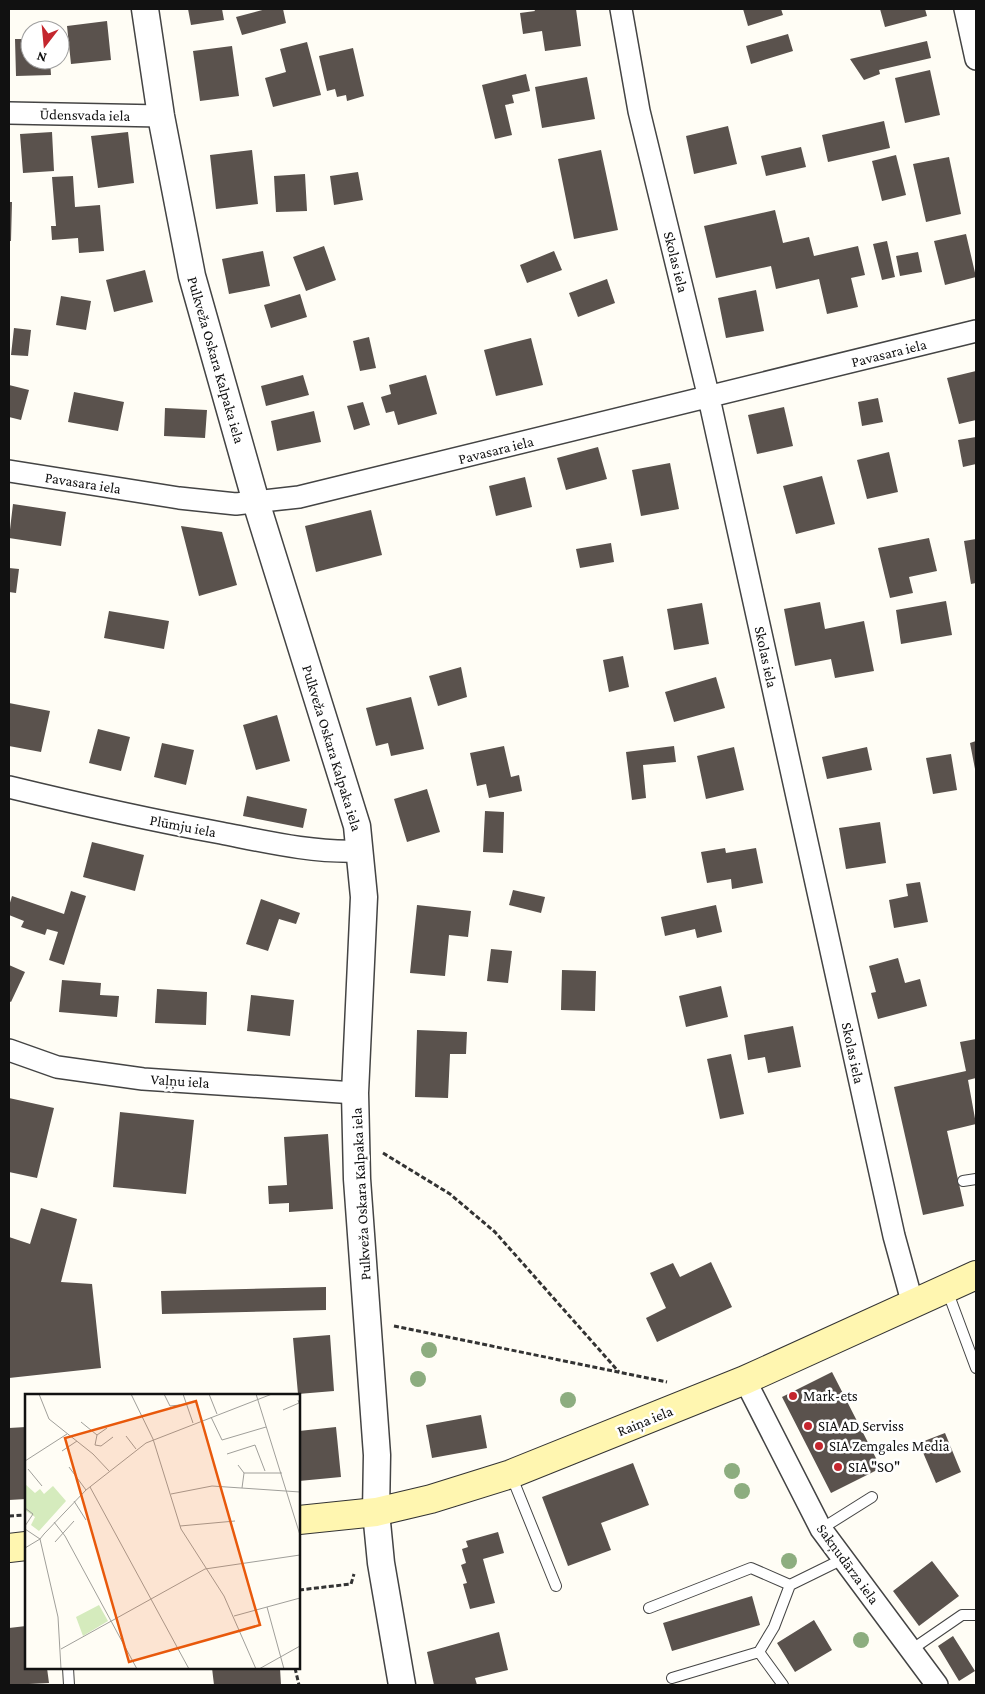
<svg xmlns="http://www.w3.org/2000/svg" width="985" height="1694" font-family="'Crimson Pro',serif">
  <rect width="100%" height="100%" fill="#fffdf5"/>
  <!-- building -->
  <path fill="#5a524d" d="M188,9H222L224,20L191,25Z
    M266,9H283L286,23L242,35L236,17Z
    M534,9H576L581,46L545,51L542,31L523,34L520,13L535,11Z
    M743,9H781L783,15L748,26Z
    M880,9H925L927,16L885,27Z
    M107,21L111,60L71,64L67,26Z
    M788,34L793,51L751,64L746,46Z
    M15,39H30V60H50L51,75L16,76Z
    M927,41L931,58L879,70L880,74L864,80L850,59Z
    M307,42L321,95L273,107L265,78L286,72L280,49Z
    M232,46L239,96L200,101L193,51Z
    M353,48L364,96L347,101L346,95L337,97L335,89L327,91L319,56Z
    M930,70L940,115L905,123L895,78Z
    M526,74L530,91L512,95L514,103L505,105L512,135L495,139L482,85Z
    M587,77L595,119L542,128L535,87Z
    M884,121L890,148L828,162L822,135Z
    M728,126L737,164L694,174L686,136Z
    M52,132L54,171L23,173L20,134Z
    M128,132L134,183L98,188L91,136Z
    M801,147L806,167L766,176L761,156Z
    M252,150L258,204L216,209L210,155Z
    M601,150L618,230L574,239L558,159Z
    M896,155L906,195L882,201L872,161Z
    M949,157L961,214L926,222L913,164Z
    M358,172L363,200L334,205L330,176Z
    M305,174L307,211L276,212L274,176Z
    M73,176L75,207L100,205L104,251L79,253L78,238L52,240L51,226H56L52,177Z
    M9,202H12L11,241H9Z
    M775,210L783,243L809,237L814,256L858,246L865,275L851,278L858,307L827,314L819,279L776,289L771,266L716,278L704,226Z
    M966,234L976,277L945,285L934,241Z
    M887,241L895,277L882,280L873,244Z
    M324,246L336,280L306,291L293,257Z
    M263,251L270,286L229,294L222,259Z
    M554,251L562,270L527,283L520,265Z
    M918,252L922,272L900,276L896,256Z
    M145,270L153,302L114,312L106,280Z
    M607,279L615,303L578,317L569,293Z
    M756,290L764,331L726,338L718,298Z
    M300,294L307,317L271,328L264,305Z
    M61,296L91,301L86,330L56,325Z
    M14,328L31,330L28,356L11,355Z
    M369,337L376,368L360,371L353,341Z
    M531,338L543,385L496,396L484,350Z
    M976,371V420L959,424L947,378Z
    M303,375L309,395L266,406L261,386Z
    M426,375L437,414L398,425L394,411L386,413L381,397L391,394L389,385Z
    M9,385L29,390L21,420L9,417Z
    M74,392L124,402L118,431L68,422Z
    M878,398L883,422L862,426L858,402Z
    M363,402L370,425L354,430L347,406Z
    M784,407L793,446L757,454L748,415Z
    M165,408L207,410L205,438L164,436Z
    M314,411L321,442L277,451L271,421Z
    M976,437V464L963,467L958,440Z
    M598,447L607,479L566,490L557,458Z
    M889,452L898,492L867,499L857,460Z
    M670,463L679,509L641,516L632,470Z
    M822,476L835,524L796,534L783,486Z
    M525,477L532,507L496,516L489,486Z
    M13,504L66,512L61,546L9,538Z
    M371,510L382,555L316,572L305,526Z
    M181,526L222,532L237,585L199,596Z
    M929,538L937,571L909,577L913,593L890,598L878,548Z
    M976,539V583L971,584L964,541Z
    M611,543L614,562L580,568L576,549Z
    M9,568L19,569L16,593L9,592Z
    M946,601L952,635L901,644L896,610Z
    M820,602L825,629L864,621L874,671L835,678L831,659L795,666L784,609Z
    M702,603L709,644L674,650L667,609Z
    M109,611L169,621L164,649L104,638Z
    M623,656L629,687L609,692L603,660Z
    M461,667L467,697L438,706L429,676Z
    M716,677L725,708L674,722L665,692Z
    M411,697L424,749L391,756L388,743L376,746L366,708Z
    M9,703L50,711L41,752L9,746Z
    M277,715L290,761L256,770L243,725Z
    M98,729L130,737L121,771L89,763Z
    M976,741V768L975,769L970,743Z
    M162,743L194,750L186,785L154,777Z
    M504,746L511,777L519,775L522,791L489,798L486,784L477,786L470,753Z
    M674,746L676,762L643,765L646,798L632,800L626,752Z
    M734,747L744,790L706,799L697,756Z
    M867,747L872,770L827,779L822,757Z
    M951,754L957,790L933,794L926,758Z
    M427,789L440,832L407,842L394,799Z
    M247,796L307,809L303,828L243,816Z
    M485,811L504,812L503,853L483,852Z
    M880,822L886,863L846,869L839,828Z
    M92,842L144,855L135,891L83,877Z
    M725,848L726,853L756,848L763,883L732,889L731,879L707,883L701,852Z
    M920,882L928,922L894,928L889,900L908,896L906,884Z
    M513,890L545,897L541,913L509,905Z
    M71,891L86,896L64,965L49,960L58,932L47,929L45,935L21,927L24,921L9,915V906L12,896L64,914Z
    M261,899L300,913L296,924L279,919L268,951L246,944Z
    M417,905L471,911L468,937L449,935L445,976L410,973Z
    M716,905L722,932L697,938L695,929L665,936L661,917Z
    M491,949L512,951L508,983L487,981Z
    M898,958L905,983L920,979L927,1006L878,1019L871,993L876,992L869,966Z
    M9,965L25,972L11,1002L9,1001Z
    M562,970L596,971L595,1011L561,1010Z
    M62,980L101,983L100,995L119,996L117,1017L59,1012Z
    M721,986L728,1017L686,1027L679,996Z
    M157,989L207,992L206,1025L155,1023Z
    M251,995L294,1000L290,1036L247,1031Z
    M793,1026L801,1067L768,1073L765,1057L748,1060L744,1035Z
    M417,1030L467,1032L466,1054H450L448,1098L415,1097Z
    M976,1039V1078L968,1080L976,1124L947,1131L964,1206L923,1215L894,1087L966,1071L960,1042Z
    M731,1054L744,1114L720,1119L707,1059Z
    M9,1098L54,1108L37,1178L9,1172Z
    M120,1112L194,1120L186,1194L113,1187Z
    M328,1134L333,1209L289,1212V1203L269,1204L268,1186L287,1185L284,1137Z
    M41,1208L77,1219L61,1282L92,1284L101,1368L9,1378V1237L30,1244Z
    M711,1262L732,1307L657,1342L646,1318L666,1308L650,1273L673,1263L680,1277Z
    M326,1287V1310L162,1314L161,1291Z
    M330,1335L334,1391L298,1394L293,1338Z
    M832,1372L881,1468L831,1493L782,1397Z
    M481,1415L487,1448L432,1458L426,1425Z
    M26,1427V1499L9,1500V1428Z
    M336,1427L341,1477L299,1481V1431Z
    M945,1433L961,1472L936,1483L919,1443Z
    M633,1463L649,1505L601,1523L611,1550L568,1566L542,1497Z
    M498,1532L504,1553L483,1559L495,1603L470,1609L463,1584L467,1583L461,1565L466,1563L462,1549L468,1547L466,1541Z
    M932,1561L959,1596L919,1626L893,1591Z
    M752,1596L760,1625L672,1651L663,1623Z
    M814,1620L832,1650L795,1672L777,1643Z
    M26,1626V1668H47L49,1683L9,1685V1628Z
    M499,1632L508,1670L475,1678L477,1685H434L427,1652Z
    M953,1636L975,1671L959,1681L938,1646Z
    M212,1668H280L281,1685H214Z"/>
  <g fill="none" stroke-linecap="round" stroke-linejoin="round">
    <defs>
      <path id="service" d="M963,1181L976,1179
        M947,1290L976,1368
        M511,1475L556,1586
        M821,1529L872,1497
        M790,1585L843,1559
        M649,1608L751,1568L790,1585L774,1627L759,1652L672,1678
        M911,1650L962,1615H976
        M759,1652L783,1685
        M68,1668L69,1685"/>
      <path id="minor" d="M621,9L639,111L709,398L894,1236L913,1305
        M965,9L976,59
        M9,113L161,116
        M9,471L179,498L236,504L299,497L976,331
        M9,787C79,804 150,820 221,833C267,842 313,853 360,851
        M9,1050L57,1067L143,1079L355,1093
        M745,1380L821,1529L937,1685"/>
      <path id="tertiary" d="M145,9L161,116L192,276L256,502L357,826L364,897L355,1093L357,1179L377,1455L376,1512L381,1563L402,1685"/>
      <path id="secondary" d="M299,1520L376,1512L431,1499L511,1474L745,1380L976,1275
        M9,1548L26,1546"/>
    </defs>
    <!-- service casing -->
    <use href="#service" stroke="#444" stroke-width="12"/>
    <!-- minor casing -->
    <use href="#minor" stroke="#444" stroke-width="24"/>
    <!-- tertiary casing -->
    <use href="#tertiary" stroke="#444" stroke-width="29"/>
    <!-- secondary casing -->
    <use href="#secondary" stroke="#333" stroke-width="30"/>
    <!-- path -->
    <path stroke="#333" stroke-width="3" stroke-dasharray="5 2.5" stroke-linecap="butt" d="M383,1153L450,1194L495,1232L619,1372
      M394,1326L667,1382
      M9,1516L26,1515
      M299,1590L351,1584L354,1574
      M295,1668L299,1685"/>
    <!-- service -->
    <use href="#service" stroke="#fff" stroke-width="10"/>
    <!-- minor -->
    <use href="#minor" stroke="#fff" stroke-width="21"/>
    <!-- tertiary -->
    <use href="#tertiary" stroke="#fff" stroke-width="26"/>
    <!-- secondary -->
    <use href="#secondary" stroke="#fff6b0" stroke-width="28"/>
  </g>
  <!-- trees -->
  <g fill="#8dad7f">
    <circle cx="429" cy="1350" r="8"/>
    <circle cx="418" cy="1379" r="8"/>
    <circle cx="568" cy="1400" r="8"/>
    <circle cx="732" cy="1471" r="8"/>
    <circle cx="742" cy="1491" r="8"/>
    <circle cx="789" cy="1561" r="8"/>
    <circle cx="861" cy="1640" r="8"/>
  </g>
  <!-- markers -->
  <g fill="#c4262e" stroke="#fff" stroke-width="2">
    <circle cx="793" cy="1396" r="5"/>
    <circle cx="808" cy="1426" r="5"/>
    <circle cx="819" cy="1446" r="5"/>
    <circle cx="838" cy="1467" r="5"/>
  </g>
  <g text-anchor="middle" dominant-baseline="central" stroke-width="5" stroke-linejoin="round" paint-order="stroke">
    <!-- street labels -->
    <g font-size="15" fill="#111" stroke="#fff">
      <text transform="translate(85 115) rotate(1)">Ūdensvada iela</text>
      <text transform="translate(676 262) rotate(76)">Skolas iela</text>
      <text transform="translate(889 353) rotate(-14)">Pavasara iela</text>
      <text transform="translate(216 360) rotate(74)">Pulkveža Oskara Kalpaka iela</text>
      <text transform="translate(496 450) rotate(-14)">Pavasara iela</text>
      <text transform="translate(83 483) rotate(9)">Pavasara iela</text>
      <text transform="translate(766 657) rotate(78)">Skolas iela</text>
      <text transform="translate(332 748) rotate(73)">Pulkveža Oskara Kalpaka iela</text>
      <text transform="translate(183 826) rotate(11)">Plūmju iela</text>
      <text transform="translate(853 1053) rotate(78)">Skolas iela</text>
      <text transform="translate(180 1081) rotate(4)">Vaļņu iela</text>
      <text transform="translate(361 1194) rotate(-93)">Pulkveža Oskara Kalpaka iela</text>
      <text transform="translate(645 1421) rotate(-22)">Raiņa iela</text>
      <text transform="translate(848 1564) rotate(54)">Sakņudārza iela</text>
    </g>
    <!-- poi labels -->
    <g font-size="15" fill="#111" stroke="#fff" text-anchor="start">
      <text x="803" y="1396">Mark-ets</text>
      <text x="818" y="1426">SIA AD Serviss</text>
      <text x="829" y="1446">SIA Zemgales Media</text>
      <text x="848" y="1467">SIA "SO"</text>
    </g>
  </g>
  <!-- overview -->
  <g transform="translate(25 1394)">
    <rect width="275" height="275" fill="#fffdf5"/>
    <path d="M0,90L10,99L15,95L19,100L28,92L41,107L14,137L6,131L10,123L0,116ZM74,211L83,227L58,242L51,223Z" fill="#d5ebbd"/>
    <path fill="none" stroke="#a09f9a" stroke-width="1" d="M14,0L24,25L68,60L84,77M106,0L128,45L156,135L199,202L231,275M139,0L145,12L155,11M158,0L168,29M184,0L192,20M231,0L275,141M258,16L274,9L273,6M186,23L197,46L241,33M56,28L72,41M82,34L72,41L70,51L76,52L88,43M101,42L111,55M37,57L52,47M202,60L230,51L240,77M0,67L42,40M213,71L219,79H257M44,73L61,96M3,75L17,92M65,93L164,275M217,94L219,79M146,100L187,92L275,98M49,107L61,126M0,114L8,120L0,132M29,128L40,142L112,275M155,132L210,127M0,135L15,145L0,154M30,148L49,127M242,213L259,275M209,222L275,204M36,255L180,175L275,161M36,275L33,223L15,145L19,140L61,96L121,49L247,0M234,275L275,252"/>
    <path fill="#e8590c" fill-opacity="0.15" stroke="#e8590c" stroke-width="2.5" d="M171,7L235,231L104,268L40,44Z"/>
    <rect width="275" height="275" fill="none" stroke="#111" stroke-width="2.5"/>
  </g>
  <!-- border -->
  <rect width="985" height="1694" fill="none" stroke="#111111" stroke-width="20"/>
  <!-- north arrow -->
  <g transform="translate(45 45) rotate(196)"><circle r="24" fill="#ffffff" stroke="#a0a0a0"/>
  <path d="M0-4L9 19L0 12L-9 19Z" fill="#c4262e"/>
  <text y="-8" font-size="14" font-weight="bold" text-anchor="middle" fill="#111111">N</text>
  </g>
</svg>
